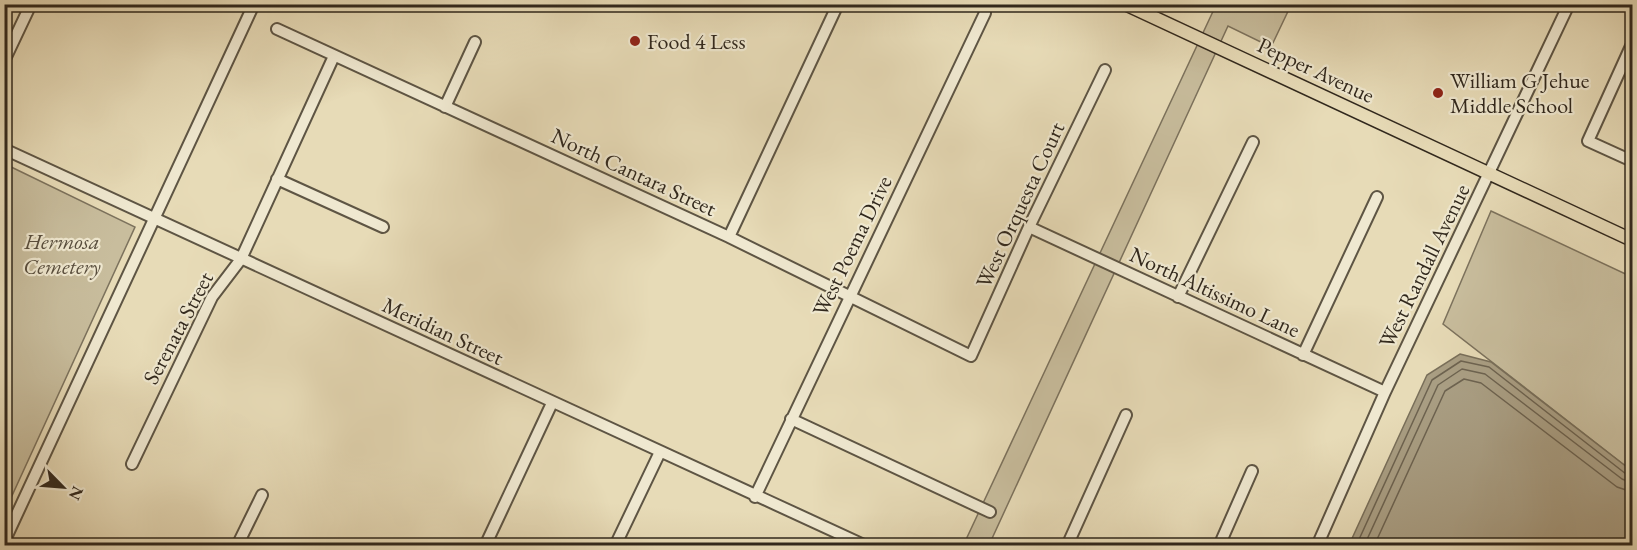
<svg xmlns="http://www.w3.org/2000/svg" width="1637" height="550" font-family="'EB Garamond',serif">
  <rect width="100%" height="100%" fill="#e7dbb7"/>
  <filter id="stains"><feTurbulence type="fractalNoise" baseFrequency=".00333" numOctaves="4"/><feColorMatrix values="0 0 0 0 .2 0 0 0 0 .09 0 0 0 0 .02 0 0 0 .5 -.17"/></filter>
  <radialGradient id="worn" r=".72"><stop offset=".6" stop-color="#630" stop-opacity="0"/><stop offset="1" stop-color="#630" stop-opacity=".3"/></radialGradient>
  <!-- green -->
  <path fill="#c8bd9d" stroke="#7c725d" stroke-width="1.5" d="M1216,5H1291L1271,47L1228,26L989,545L963,546Z
    M5,164L135,227L5,511Z
    M1491,211L1632,277V471L1443,324Z"/>
  <!-- water -->
  <path fill="#a99e83" stroke="#796f5a" stroke-width="1.5" d="M1460,354L1491,362L1632,471V527L1624,545H1349L1427,375Z"/>
  <g fill="none" stroke-linecap="round" stroke-linejoin="round">
    <!-- shore -->
    <path stroke="#6d6350" stroke-width="1.5" d="M1356,546L1432,380L1461,361L1489,367L1626,474L1632,475
      M1364,546L1438,385L1462,369L1485,374L1622,479L1632,483
      M1374,546L1445,391L1464,379L1481,383L1617,487L1632,492"/>
    <defs>
      <path id="minor" d="M277,29L729,237L971,356L1029,227L1105,70
        M1632,44L1588,141L1632,161
        M4,61L31,4
        M445,107L475,42
        M4,149L866,546
        M277,179L383,227
        M1029,227L1385,392
        M729,237L838,4
        M1178,297L1253,142
        M1303,355L1377,197
        M791,419L990,512
        M132,464L212,297L241,259L334,56
        M755,497L985,13
        M4,542L254,4
        M237,546L262,495
        M485,546L552,403
        M615,546L660,452
        M1067,546L1126,415
        M1219,546L1252,471
        M1317,546L1385,392L1569,4"/>
      <path id="major" d="M1125,4L1632,240"/>
    </defs>
    <!-- minor casing -->
    <use href="#minor" stroke="#5e5544" stroke-width="14"/>
    <!-- major casing -->
    <use href="#major" stroke="#31281d" stroke-width="15"/>
    <!-- minor -->
    <use href="#minor" stroke="#efe8d0" stroke-width="10"/>
    <!-- major -->
    <use href="#major" stroke="#e7dbb7" stroke-width="12"/>
  </g>
  <!-- markers -->
  <g fill="#8f2418" stroke="#efe8d0" stroke-width="2">
    <circle cx="635" cy="41" r="6"/>
    <circle cx="1438" cy="93" r="6"/>
  </g>
  <g text-anchor="middle" dominant-baseline="central" stroke-width="4.5" stroke-linejoin="round" paint-order="stroke">
    <!-- poi labels -->
    <g font-size="22" fill="#31281d" stroke="#efe8d0" text-anchor="start">
      <text x="647" y="41">Food 4 Less</text>
      <text x="1450" y="80">William G Jehue<tspan x="1450" dy="25">Middle School</tspan></text>
    </g>
    <!-- street labels -->
    <g font-size="22" fill="#31281d" stroke="#efe8d0">
      <text transform="translate(1316 70) rotate(25)">Pepper Avenue</text>
      <text transform="translate(634 172) rotate(25)">North Cantara Street</text>
      <text transform="translate(1020 205) rotate(-65)">West Orquesta Court</text>
      <text transform="translate(852 246) rotate(-64)">West Poema Drive</text>
      <text transform="translate(1424 266) rotate(-64)">West Randall Avenue</text>
      <text transform="translate(1215 292) rotate(25)">North Altissimo Lane</text>
      <text transform="translate(178 328) rotate(-62)">Serenata Street</text>
      <text transform="translate(443 331) rotate(25)">Meridian Street</text>
    </g>
    <!-- park labels -->
    <g font-size="22" font-style="italic" fill="#574d3d" stroke="#efe8d0">
      <text x="62" y="241">Hermosa<tspan x="62" dy="25">Cemetery</tspan></text>
    </g>
  </g>
  <!-- margin -->
  <rect width="1637" height="550" fill="none" stroke="#e7dbb7" stroke-width="24"/>
  <rect x="6" y="6" width="1625" height="538" fill="none" stroke="#31281d" stroke-width="3"/>
  <rect x="12" y="12" width="1613" height="526" fill="none" stroke="#31281d" stroke-width="1.5"/>
  <!-- north arrow -->
  <g transform="translate(63 487) rotate(115)" stroke="#efe8d0" stroke-width="4.5" paint-order="stroke">
  <path d="M0-4.5L10 22L0 15L-10 22Z" fill="#31281d"/>
  <text y="-9" font-size="16" font-weight="bold" text-anchor="middle" fill="#31281d">N</text>
  </g>
  <rect width="100%" height="100%" filter="url(#stains)"/>
  <rect width="100%" height="100%" fill="url(#worn)"/>
</svg>
